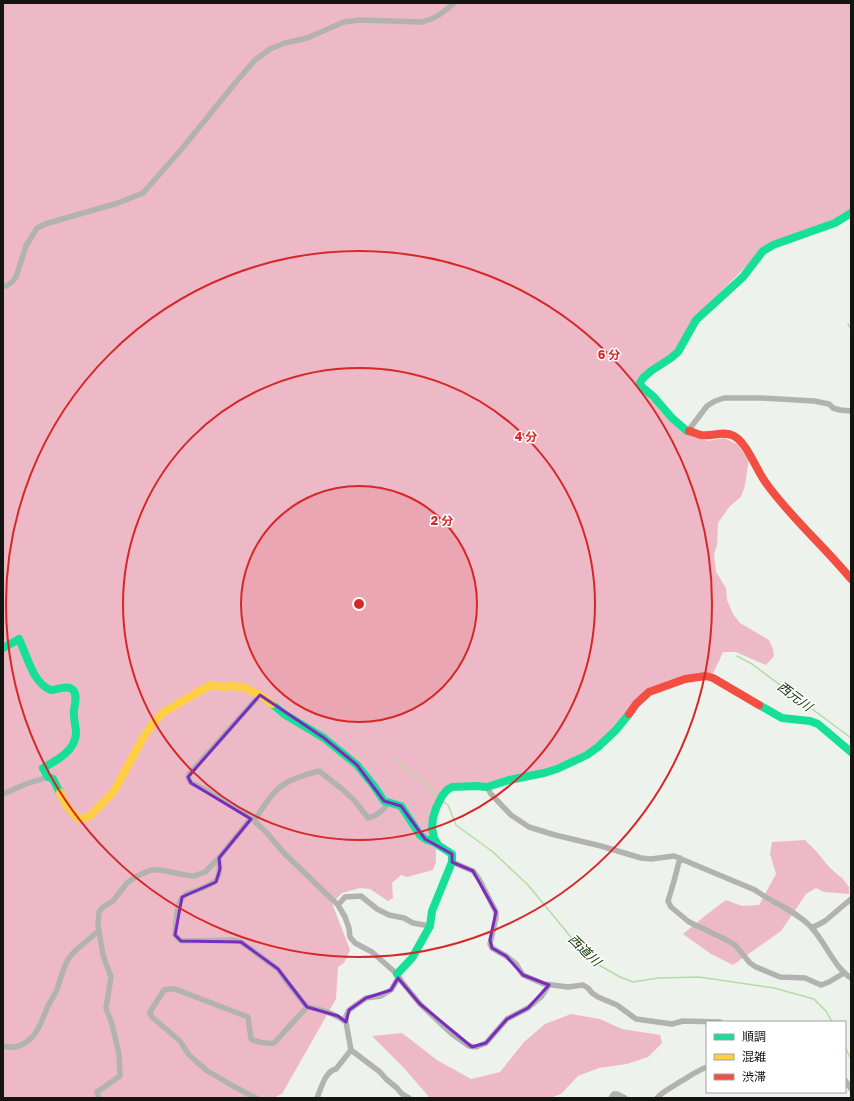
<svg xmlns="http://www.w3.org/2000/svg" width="854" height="1101" font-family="'Golos Text','Noto Sans JP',sans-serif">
  <rect width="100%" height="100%" fill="#edf3ec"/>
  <!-- forest -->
  <path fill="#edb9c6" d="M3,3H851V210L840,218L766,246L695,318L673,355L640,380L684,433L708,441L724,438L737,444L749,459L745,485L741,497L730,506L718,523L717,545L714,554L716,572L726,588L727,600L733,614L740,623L769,640L773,649L774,656L766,665L736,652H723L719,661L712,675L650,689L610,734L591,751L544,771L481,785L454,784L435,803L436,862L433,870L407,877L401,875L392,883L393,898L388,901L370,889L360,888L342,893L332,903L350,950L344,963L338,967L336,999L282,1094L273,1098H3Z
    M805,840L816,851L830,868L843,879L849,887V894L824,892L816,888L806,894L781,931L733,965L711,954L683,934L706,915L726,900L742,906L759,905L776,874L770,854L772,842Z
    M571,1014L600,1019L622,1029L660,1035L662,1043L648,1057L627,1064L599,1068L578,1076L561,1094L550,1098H430L404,1068L372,1036L402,1033L437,1060L471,1079L500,1072L524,1042L545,1024Z"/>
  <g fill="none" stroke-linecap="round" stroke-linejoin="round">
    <!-- stream -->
    <path stroke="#b2dda2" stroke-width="1.5" d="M848,324L851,329
      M737,656L752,664L851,738
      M395,760L422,781L438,796
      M442,800L448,805L456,825L493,852L528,885L570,936L599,965L620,977L633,982L658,978L699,977L774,988L814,999L826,1011L832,1022
      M845,1047L851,1059"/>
    <!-- street -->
    <path stroke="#b2b2b0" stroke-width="5.5" d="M3,286H6L12,282L16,277L26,246L37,228L45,224L118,203L143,193L180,151L236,82L255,60L270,49L285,43L307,38L344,22L360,20L422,22C435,19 444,12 454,3
      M687,431L691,427L707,406L715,401L724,398H761L814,401L829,404L833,408L840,410L851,411
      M260,695L190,773L188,777L190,782L206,790L251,818L266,832L284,853L338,905L345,917L349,928L350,937L355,943L372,952L397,974L402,982L420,1004L452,1034L469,1046L476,1047L486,1043L507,1019L528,1008L541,997L549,985
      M487,787L491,794L511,815L529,827L555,835L601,846L641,858L651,859L674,856L755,890C773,903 796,911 811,927C826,943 833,966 851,978
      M3,794L26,784L48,777
      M254,821C263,808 272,791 286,783C296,777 308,774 319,771L342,789L354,800L368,818C376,816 381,813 386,806L384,801
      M219,858C222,881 216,883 195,891C192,892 186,893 184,896C176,902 176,925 175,935L181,941L233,940L241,942L278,969L287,982L307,1007C321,1009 335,1014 346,1022
      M680,858L674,881L668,901L671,907L689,922L725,939L735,945L750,963L756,967L780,977L805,978L821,985L829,982L844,973
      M452,862L473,871L479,879L496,912V918L490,944L492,948L506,956L516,964L523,975L544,984L568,987L583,985L588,988L592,993L598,997L617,1005L636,1019L672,1024L683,1021L720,1022
      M338,905L345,897L361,896L377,909L389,915L404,918L413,923L430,926
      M812,928L825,921L851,899
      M399,977L391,990L381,996L366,998L349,1010L346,1016V1022L351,1050L380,1072L386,1079L397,1088L402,1094L409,1098
      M3,1046C10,1048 15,1048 21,1045C38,1037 41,1022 48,1006C51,1000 55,995 57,989C61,979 63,967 69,958C77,947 90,940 99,930
      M845,1080L851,1089
      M99,1098L97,1092L120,1076L119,1054L112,1024L106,1008L111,977L103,955L98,925L99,912L103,907L113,901L127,883L135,877L151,870H161L185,875L194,876L205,872L219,858L251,818
      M256,1098L233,1086L206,1070L189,1055L180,1041L153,1018L150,1014V1012L164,990L170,989H175L248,1017L251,1039C259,1043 265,1044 274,1043L307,1007
      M317,1098C321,1089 325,1071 336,1069L351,1050
      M611,1098L614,1094H617L625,1098
      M657,1098C663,1091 671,1088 678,1083C689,1077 696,1071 707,1067"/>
    <!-- fast -->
    <path stroke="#16e098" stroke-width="8" d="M689,431H687L672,418L654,397L641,386L640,383L643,378L651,371L671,358L678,352L696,320L743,277L763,251L773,245L835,223L851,213
      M3,648L19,639C27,655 33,684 51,690C58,690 66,685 72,689C78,694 75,703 74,710C73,718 76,726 76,734C75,751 56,761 43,768L48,777L53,779L60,793
      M272,704L284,714L324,738L357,765L374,786L384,801L401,806L420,835L425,839L436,843
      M759,705L782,718L810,721L818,724L851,752
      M397,974L412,958L430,926L432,911L452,862V854L438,845L434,838L432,828L433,818L436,808L442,796L447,790L452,787L476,786L487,787L509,780L544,773L557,769L587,755L598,747L616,730L629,714"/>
    <!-- slow -->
    <path stroke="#ffcf43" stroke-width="8" d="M60,793L67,806L77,818L80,819L90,816L114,791L144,736L154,722L164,712L210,685L224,687L229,686L243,687L260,695L272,704"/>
    <!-- jam -->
    <path stroke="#f24e42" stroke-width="8" d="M689,431C693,432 697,434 701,435C712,437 723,430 734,436C748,444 756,470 766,483C791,518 824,546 851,579
      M629,714L636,704L649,692L685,679L706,676L713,678L759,705"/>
  </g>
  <!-- marked area -->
  <path fill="none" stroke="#7b2cbf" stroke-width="3" stroke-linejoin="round" d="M260,695L324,738L357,765L384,801L401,806L425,839L452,854V862L473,871L496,912L490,940L492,948L506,956L523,975L549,985L528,1008L507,1019L486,1043L472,1047L420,1004L398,978L391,990L366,998L349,1010L346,1022L338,1016L307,1007L278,969L241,942L181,941L175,935L182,897L216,882L220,869L219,858L251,819L191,783L188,777Z"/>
  <!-- distance rings -->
  <circle cx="359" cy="604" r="118" fill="#d62828" fill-opacity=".12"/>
  <g fill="none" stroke="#d62828" stroke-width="2">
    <circle cx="359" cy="604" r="118"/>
    <circle cx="359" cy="604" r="236"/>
    <circle cx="359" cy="604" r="353"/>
  </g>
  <g text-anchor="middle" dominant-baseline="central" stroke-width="3" stroke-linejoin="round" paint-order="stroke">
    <!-- water labels -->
    <g font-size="13" font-style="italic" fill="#103600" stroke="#fff">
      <text transform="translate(795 696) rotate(37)">西元川</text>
      <text transform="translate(585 950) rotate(44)">西道川</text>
    </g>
  </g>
  <circle cx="359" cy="604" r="6" fill="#d62828" stroke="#fff" stroke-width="2"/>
  <g font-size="12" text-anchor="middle" font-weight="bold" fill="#d62828" stroke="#fff" stroke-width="3" stroke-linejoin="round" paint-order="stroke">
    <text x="609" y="359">6 分</text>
    <text x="526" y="441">4 分</text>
    <text x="442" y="525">2 分</text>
  </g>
  <!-- border -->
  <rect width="854" height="1101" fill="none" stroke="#121511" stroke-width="8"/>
  <!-- legend -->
  <rect x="706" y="1021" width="140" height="72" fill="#ffffff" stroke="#a0a1a0"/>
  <rect x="714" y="1034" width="20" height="6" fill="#16e098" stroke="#a0a1a0"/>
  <text x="742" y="1041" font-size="12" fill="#121511">順調</text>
  <rect x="714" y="1054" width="20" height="6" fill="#ffcf43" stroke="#a0a1a0"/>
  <text x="742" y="1061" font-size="12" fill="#121511">混雑</text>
  <rect x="714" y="1074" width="20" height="6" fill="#f24e42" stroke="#a0a1a0"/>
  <text x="742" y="1081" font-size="12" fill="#121511">渋滞</text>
</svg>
